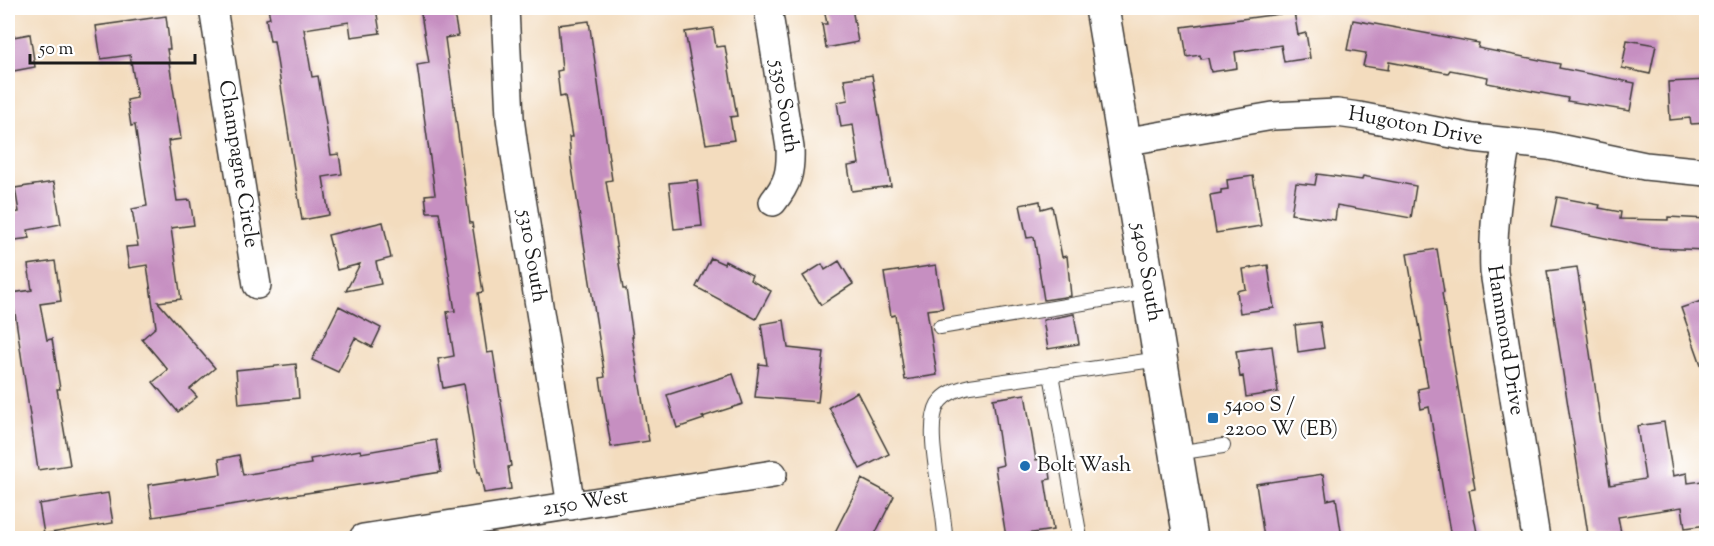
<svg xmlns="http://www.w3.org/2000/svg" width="1714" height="546" font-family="'Sorts Mill Goudy',serif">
  <rect width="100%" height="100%" fill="#fff"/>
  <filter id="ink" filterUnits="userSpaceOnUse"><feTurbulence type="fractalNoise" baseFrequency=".0167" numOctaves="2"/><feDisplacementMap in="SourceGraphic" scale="12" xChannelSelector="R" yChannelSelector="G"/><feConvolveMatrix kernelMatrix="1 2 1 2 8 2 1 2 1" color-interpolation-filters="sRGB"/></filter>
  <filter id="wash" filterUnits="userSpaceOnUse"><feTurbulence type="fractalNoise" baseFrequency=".008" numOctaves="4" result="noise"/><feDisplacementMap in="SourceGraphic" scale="24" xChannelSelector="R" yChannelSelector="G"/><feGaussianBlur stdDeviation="1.35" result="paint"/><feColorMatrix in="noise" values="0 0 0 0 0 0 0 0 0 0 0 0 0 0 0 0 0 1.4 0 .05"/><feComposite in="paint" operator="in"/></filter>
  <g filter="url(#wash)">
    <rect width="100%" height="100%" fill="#f3dcbe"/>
    <g id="blocks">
      <!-- building -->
      <path fill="#c68fc1" d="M268,8H376L380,33L351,37L349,22L304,29L312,77L318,76L331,155L339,154L342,174L323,177L329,215L302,220L274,41H270L266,19L270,18Z
        M420,8H453L458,36L445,38L470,223H472L483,292L478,293L487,353L493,352L511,466L508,467L511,489L484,493L480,472H478L464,384L443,388L438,359L454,356L447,312L455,311L439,212H427L425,195L435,194L417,65L429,63Z
        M824,8H852L858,42L826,48L822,24H827Z
        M1294,12L1298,35L1306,33L1310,58L1284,62L1281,45L1235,52L1237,68L1211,72L1208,58L1201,59L1200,55L1187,57L1182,27Z
        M166,16L170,49H167L181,139L168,141L177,201L190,200L194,225L171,228L181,299L158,302L215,368L190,389L197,397L178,412L153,382L168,370L142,339L156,327L147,265L129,268L126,247L138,246L132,209L147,206L135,125L131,126L127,100L137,98L130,55L101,59L96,26Z
        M1353,20L1479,43L1478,48L1560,64L1559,68L1635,83L1630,111L1567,101L1568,98L1487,83L1488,77L1450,70L1448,73L1389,62L1388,70L1363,66L1366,53L1347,50Z
        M589,21L612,180L606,181L623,289H626L633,337H632L649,441L611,447L600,378L605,377L571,161L569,137H572L565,96L560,97L557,71L562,70L558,25Z
        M713,28L716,47L725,46L737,116L730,117L734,140L706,144L685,32Z
        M30,34L35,67L8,72V38Z
        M1627,40L1656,45L1650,74L1622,68Z
        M872,75L891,186L852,191L848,166L859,164L853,125L841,127L837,102L848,100L844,79Z
        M1707,80V123L1691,124L1690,118L1670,120L1668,82Z
        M1317,174L1362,180L1363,176L1416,186L1411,218L1337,205L1335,220L1291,214L1296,183L1315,185Z
        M1253,176L1261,226L1216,233L1210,195L1221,193V190L1228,189L1227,180Z
        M697,180L702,226L674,229L669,183Z
        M54,182L61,224L28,230L30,238L8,241V214L19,212L15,188Z
        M1557,197L1600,205L1599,208L1621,212L1620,219L1668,220V217L1707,219V250L1654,248L1551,227Z
        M1040,201L1041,209L1052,206L1062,257L1067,256L1071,296L1044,300L1034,237L1027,238L1020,205Z
        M383,222L391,258L376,262L381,284L346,291L360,264L337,270L328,235Z
        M1437,249L1444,292L1442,293L1475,489L1469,490L1478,538H1451L1429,407L1421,409L1418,389L1428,387L1420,341H1422L1407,254Z
        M711,258L724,264L725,261L752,275L750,280L771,291L756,319L696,287Z
        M55,261L61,301L40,304L47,340L52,339L60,389H57L70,465L38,470L12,293L32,290L28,265Z
        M839,261L853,284L821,305L803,276L822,264L825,270Z
        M936,265L943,308L927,310L937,375L905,380L895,315L891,316L884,273Z
        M1268,265L1274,308L1240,313L1237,291L1246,289L1243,269Z
        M1577,267L1610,485L1645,479L1637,426L1664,422L1673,476L1687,473L1688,483L1702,481L1707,506V525L1685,528L1682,507L1618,517L1622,538H1591L1590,534H1588L1547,271Z
        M1707,299V373H1704L1681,308Z
        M339,306L381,328L372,347L355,338L338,372L312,360Z
        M1074,314L1079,344L1048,349L1043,320Z
        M784,320L788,348L824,352L818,402L755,397L759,364L767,365L761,324Z
        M1320,322L1324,348L1298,352L1295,325Z
        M1272,346L1278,392L1246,397L1243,376L1240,377L1236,351Z
        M296,364L299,398L239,404L236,370Z
        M733,374L743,404L702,417L704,419L677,428L667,395Z
        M857,392L889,454L860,469L829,407Z
        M1025,394L1036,460L1048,458L1051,479L1045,480L1053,530L1006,537L995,467L1003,465L993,399Z
        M436,440L441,472L153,517L148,485L221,474L219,459L239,455L243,475L311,464L310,459L360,450L361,453Z
        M1323,474L1327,500L1336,498L1342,538H1264L1256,484Z
        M862,479L894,496L873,538H832Z
        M108,493L113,523L44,534L39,504Z"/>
    </g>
  </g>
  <g filter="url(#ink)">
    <use href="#blocks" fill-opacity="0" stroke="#3c3934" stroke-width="1.5"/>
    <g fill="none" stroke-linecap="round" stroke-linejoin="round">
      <defs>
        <path id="service" d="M940,327L1149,292
          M1051,374L1080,538
          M1176,453L1223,446
          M945,538C945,506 923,430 938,404C945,393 958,389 970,386L1160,359"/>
        <g id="minor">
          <path id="s1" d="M213,8L257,285"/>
          <path id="s2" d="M505,8L510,118L515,155L571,506"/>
          <path id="s3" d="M768,8L790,148C791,172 788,183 773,202"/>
          <path id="s4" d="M1123,142L1273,116L1337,113L1359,116L1473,138L1549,146L1645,166L1706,172"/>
          <path id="s5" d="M1507,142C1499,186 1492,228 1494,272L1536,538"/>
          <path id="s6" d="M363,538L773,474"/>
        </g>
        <g id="primary">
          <path id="s7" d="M1102,8L1190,538"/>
        </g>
      </defs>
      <!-- service casing -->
      <use href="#service" stroke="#3c3934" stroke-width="16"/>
      <!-- minor casing -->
      <use href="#minor" stroke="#3c3934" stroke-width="30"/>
      <!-- primary casing -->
      <use href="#primary" stroke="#3c3934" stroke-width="36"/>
      <!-- service -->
      <use href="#service" stroke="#fff" stroke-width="14"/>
      <!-- minor -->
      <use href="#minor" stroke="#fff" stroke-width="27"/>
      <!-- primary -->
      <use href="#primary" stroke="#fff" stroke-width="33"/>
    </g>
  </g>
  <!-- markers -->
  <g fill="#1f6fb2" stroke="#fff" stroke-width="2">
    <rect x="1207" y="412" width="12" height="12" rx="3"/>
    <circle cx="1025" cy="466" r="6"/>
  </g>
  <g text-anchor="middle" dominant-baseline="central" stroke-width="4.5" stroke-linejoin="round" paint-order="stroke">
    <!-- street labels -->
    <g font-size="21" fill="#1c1c1c" stroke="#fff">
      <text stroke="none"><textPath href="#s3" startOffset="100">5350 South</textPath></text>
      <text stroke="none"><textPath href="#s4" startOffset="296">Hugoton Drive</textPath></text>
      <text stroke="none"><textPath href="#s1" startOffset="158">Champagne Circle</textPath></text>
      <text stroke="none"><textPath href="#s2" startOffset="250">5310 South</textPath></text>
      <text stroke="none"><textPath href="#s7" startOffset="268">5400 South</textPath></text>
      <text stroke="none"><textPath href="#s5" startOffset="200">Hammond Drive</textPath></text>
      <text stroke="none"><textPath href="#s6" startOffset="225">2150 West</textPath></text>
    </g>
    <!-- poi labels -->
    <g font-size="21" fill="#1c1c1c" stroke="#fff" text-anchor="start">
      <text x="1225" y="406">5400 S /<tspan x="1225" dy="24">2200 W (EB)</tspan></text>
      <text x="1037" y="466">Bolt Wash</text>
    </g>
  </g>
  <!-- margin -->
  <rect width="1714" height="546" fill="none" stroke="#fff" stroke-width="30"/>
  <!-- scale -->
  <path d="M30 54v9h165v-9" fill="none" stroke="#1c1c1c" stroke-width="3"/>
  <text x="39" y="54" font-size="18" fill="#1c1c1c" stroke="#ffffff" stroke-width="4.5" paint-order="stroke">50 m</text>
</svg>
